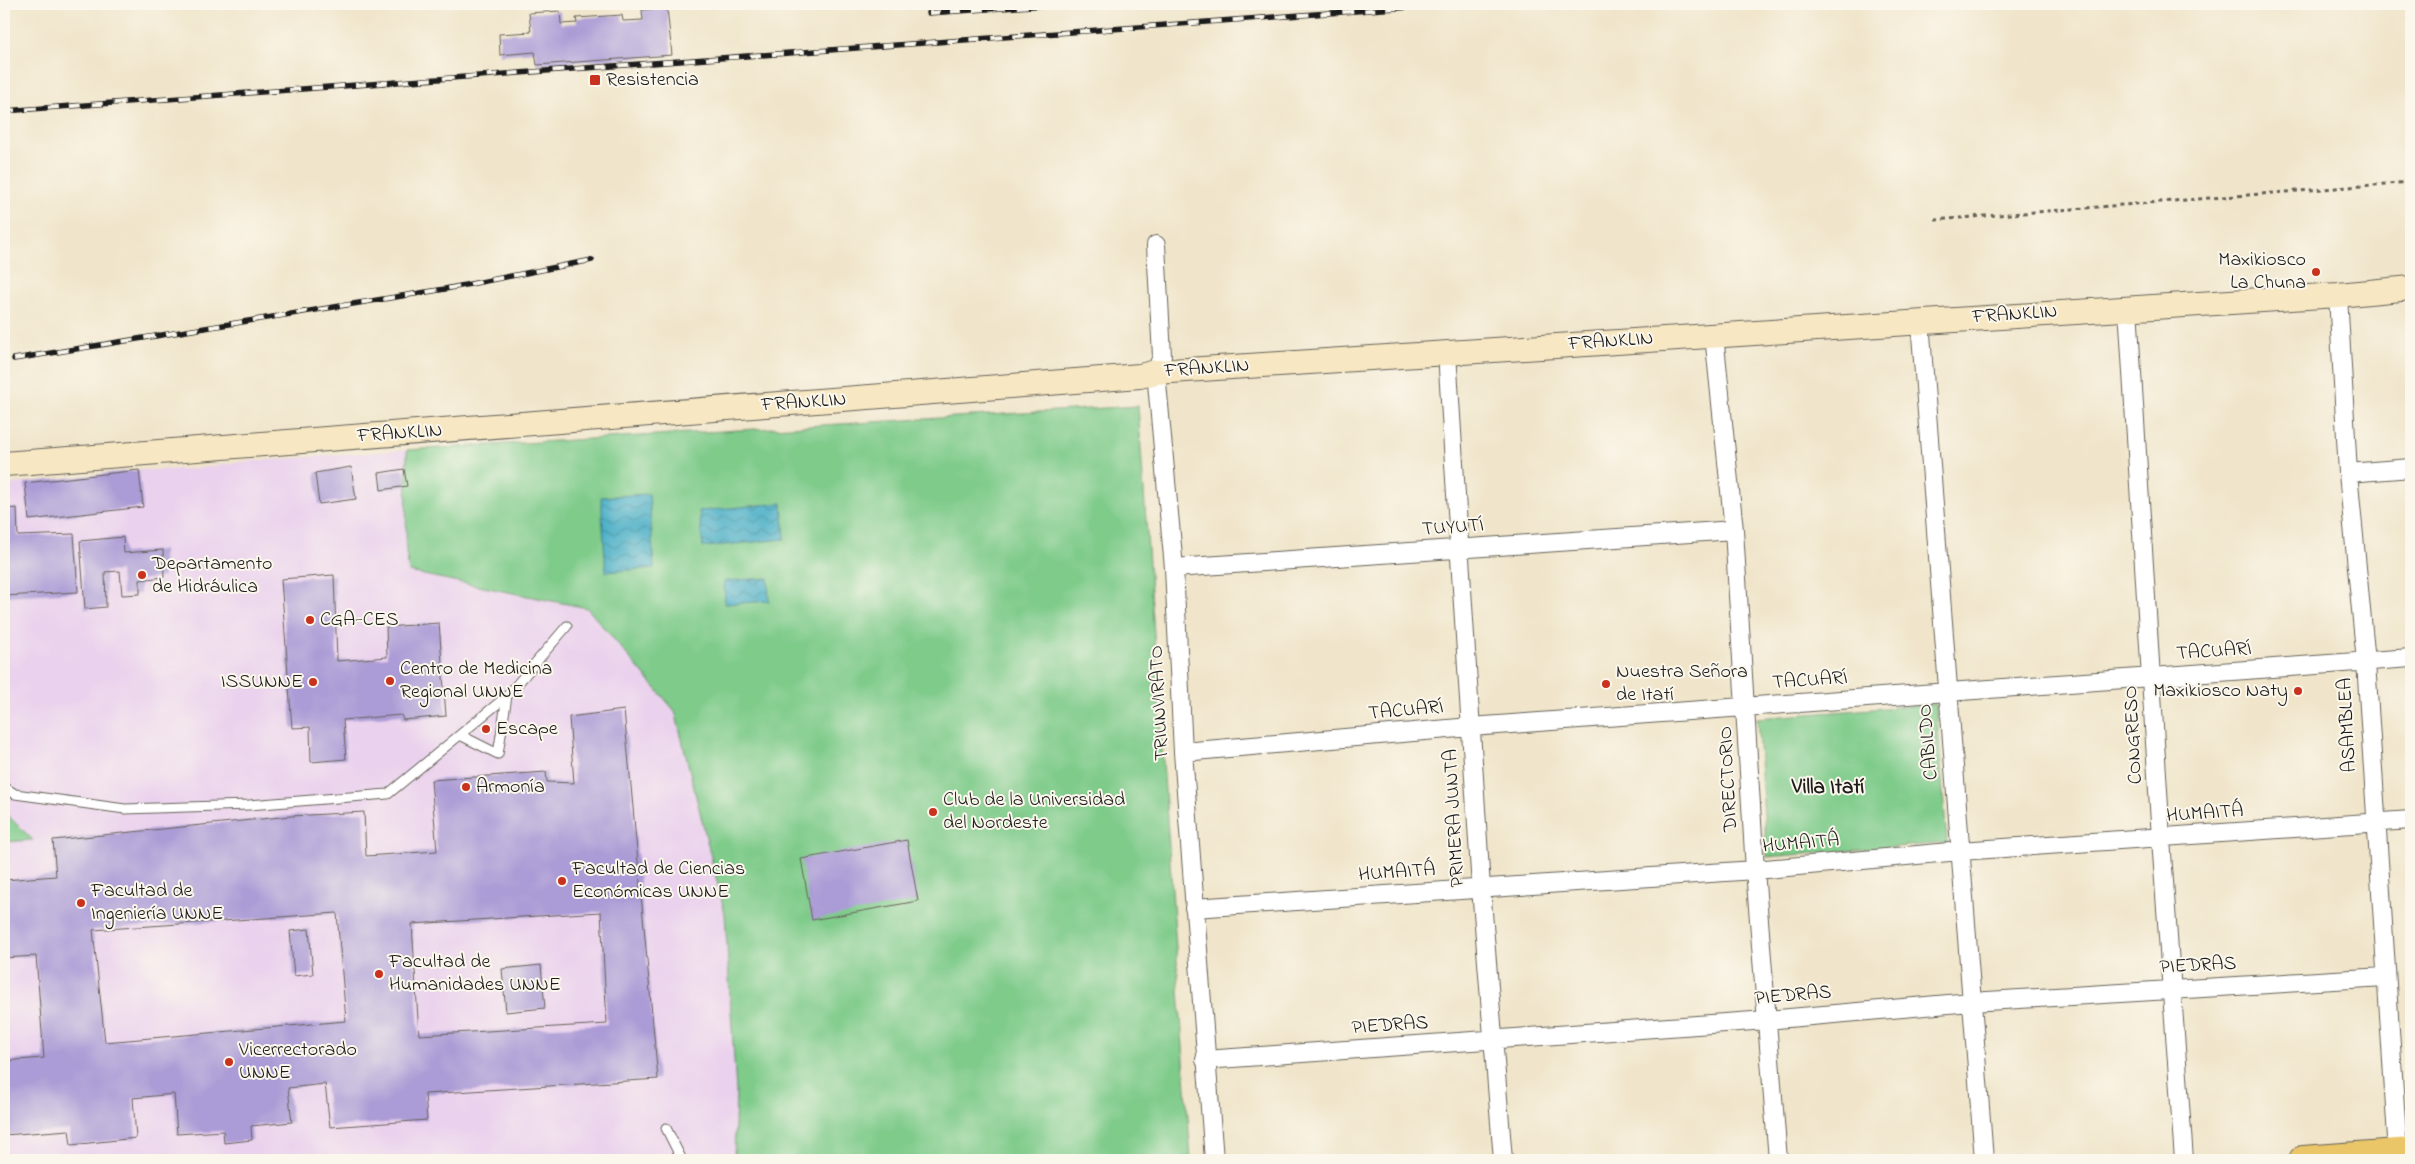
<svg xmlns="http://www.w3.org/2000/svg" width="2415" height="1164" font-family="'Indie Flower',sans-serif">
  <defs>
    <pattern id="water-waves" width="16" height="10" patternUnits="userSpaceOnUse" patternTransform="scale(1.25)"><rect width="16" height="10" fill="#48afc7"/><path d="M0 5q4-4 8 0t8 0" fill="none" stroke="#3b8ea1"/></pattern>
  </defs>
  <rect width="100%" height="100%" fill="#fbf7ec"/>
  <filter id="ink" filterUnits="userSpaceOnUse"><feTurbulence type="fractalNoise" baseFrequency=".02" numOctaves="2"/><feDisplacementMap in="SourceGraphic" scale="10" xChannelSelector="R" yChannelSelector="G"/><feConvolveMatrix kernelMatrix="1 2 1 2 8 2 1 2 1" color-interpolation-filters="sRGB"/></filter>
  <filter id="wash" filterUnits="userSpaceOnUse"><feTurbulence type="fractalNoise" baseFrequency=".0096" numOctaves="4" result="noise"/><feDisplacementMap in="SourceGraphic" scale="20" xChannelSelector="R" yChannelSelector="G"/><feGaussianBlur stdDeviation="1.12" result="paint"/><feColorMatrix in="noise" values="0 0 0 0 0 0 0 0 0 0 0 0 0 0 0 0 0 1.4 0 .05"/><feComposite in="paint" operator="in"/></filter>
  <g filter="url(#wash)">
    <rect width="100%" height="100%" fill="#f0e5ca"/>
    <!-- built -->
    <path fill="#ead1ed" d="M407,450L406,553L409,572L587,608L675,711L725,914L736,1092L734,1160H4V485L139,470L193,469L239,462Z"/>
    <!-- park -->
    <path fill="#7ecb8a" stroke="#4d7453" d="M1138,406L1191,1160H734L736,1092L725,914L675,711L587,608L409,572L406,553L407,450Z
      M1936,704L1947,843L1767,857L1757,718Z
      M4,812L33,840L4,842Z"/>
    <!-- water -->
    <path fill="url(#water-waves)" stroke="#326672" d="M649,494L654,568L606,572L601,497Z
      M782,503L785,539L703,547L699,511Z
      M768,578L769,601L725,604L724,581Z"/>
    <g id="blocks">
      <!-- building -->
      <path fill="#ab9bd6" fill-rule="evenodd" d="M667,8L672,55L537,65L535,52L500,55L499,34L531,32L529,13L560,11L561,24L577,23L576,18L622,15L623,21L643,20L642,10Z
        M351,467L356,499L319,504L315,473Z
        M404,469L407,486L381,490L379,473Z
        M139,470L143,507L29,520L25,483Z
        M17,508L18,536L74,534L78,592L4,596V509Z
        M123,537L124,553L163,550L164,577L140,580V594L122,595L120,571L105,572L106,607L85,609L80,541Z
        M334,575L337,661L387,657L386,627L439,623L446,716L403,720L401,715L343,720L346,759L311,762L310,727L292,728L281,579Z
        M624,710L658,1079L425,1094L427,1120L330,1127L325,1084L288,1088L292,1122L251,1126L252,1140L224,1143L223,1131L177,1134L174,1094L133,1098L136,1138L71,1145L69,1130L4,1135V1061L44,1058L36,956L4,958V880L56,876L53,840L291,816L364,812L366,856L437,851L431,780L546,772L547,782L574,783L569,717ZM601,912L607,1024L419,1035L412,924ZM337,913L346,1021L105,1042L93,930Z
        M907,840L918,901L812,920L801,859Z
        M309,929L313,974L294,976L290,931Z
        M541,965L545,1008L506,1012L502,969Z"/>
    </g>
  </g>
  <g filter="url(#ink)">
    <use href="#blocks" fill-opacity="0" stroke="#666259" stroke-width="1"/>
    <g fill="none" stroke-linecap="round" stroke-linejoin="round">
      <defs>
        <path id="lane" d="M460,735L498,754L507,696
          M4,787L15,794L125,809L249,805L388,794L507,696L567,626
          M666,1128L682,1160"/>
        <path id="street" d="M1156,245L1162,356L1156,372L1174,568L1183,752L1214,1160
          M2338,295L2348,473L2366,662L2398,1153L2403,1160
          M2128,308L2161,839L2184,1160
          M1920,321L1984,1160
          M1714,335L1734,530L1755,870L1778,1160
          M1447,353L1481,888L1503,1160
          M2348,473L2411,468
          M1174,568L1734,530
          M1183,752L1471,727L2411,658
          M1194,908L1755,870L1960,851L2411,820
          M1205,1060L1767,1020L1971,1002L2385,977"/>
        <path id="secondary" d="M4,464L1140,376L1156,372L2338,295L2411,288"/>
        <path id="primary" d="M2303,1160L2411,1152"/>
      </defs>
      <!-- lane casing -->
      <use href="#lane" stroke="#666259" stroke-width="11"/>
      <!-- street casing -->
      <use href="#street" stroke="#666259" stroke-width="20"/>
      <!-- secondary casing -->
      <use href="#secondary" stroke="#666259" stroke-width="26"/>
      <!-- primary casing -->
      <use href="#primary" stroke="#666259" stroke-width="30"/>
      <!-- path -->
      <path stroke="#666259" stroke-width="3" stroke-dasharray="4 4" stroke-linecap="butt" d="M1935,220L2411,182"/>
      <!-- lane -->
      <use href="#lane" stroke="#fff" stroke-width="9"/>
      <!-- street -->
      <use href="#street" stroke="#fff" stroke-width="18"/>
      <!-- secondary -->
      <use href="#secondary" stroke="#f7e8c3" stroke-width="24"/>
      <!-- primary -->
      <use href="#primary" stroke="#eac669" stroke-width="28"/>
      <defs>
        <path id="rail" d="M929,13L1060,4
          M4,111L1451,4
          M14,359L445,289L592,260"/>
      </defs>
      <!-- rail casing -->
      <use href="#rail" stroke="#1c1c1c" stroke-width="5.5"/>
      <!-- rail -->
      <use href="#rail" stroke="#fbf7ec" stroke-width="4" stroke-dasharray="11" stroke-linecap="butt"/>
    </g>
  </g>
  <!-- markers -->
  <g fill="#c8321e" stroke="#fbf7ec" stroke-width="2">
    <rect x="589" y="74" width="12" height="12" rx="2.5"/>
    <circle cx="2316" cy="272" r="5"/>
    <circle cx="142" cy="575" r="5"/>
    <circle cx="310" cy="620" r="5"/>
    <circle cx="390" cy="681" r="5"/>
    <circle cx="313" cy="682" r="5"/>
    <circle cx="1606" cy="684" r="5"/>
    <circle cx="2298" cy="691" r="5"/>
    <circle cx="486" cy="729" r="5"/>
    <circle cx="466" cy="787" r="5"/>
    <circle cx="933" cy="812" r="5"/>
    <circle cx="562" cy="881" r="5"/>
    <circle cx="81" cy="903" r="5"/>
    <circle cx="379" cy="974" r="5"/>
    <circle cx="229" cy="1062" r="5"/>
  </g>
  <g text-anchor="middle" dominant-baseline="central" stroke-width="4" stroke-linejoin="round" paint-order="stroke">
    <!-- poi labels -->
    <g font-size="20" fill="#1c1c1c" stroke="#fbf7ec" text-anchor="start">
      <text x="606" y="80">Resistencia</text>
      <text x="2306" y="260" text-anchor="end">Maxikiosco<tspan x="2306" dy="23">La Chuna</tspan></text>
      <text x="152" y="564">Departamento<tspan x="152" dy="23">de Hidráulica</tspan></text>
      <text x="320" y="620">CGA-CES</text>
      <text x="400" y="669">Centro de Medicina<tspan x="400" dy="23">Regional UNNE</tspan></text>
      <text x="1616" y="672">Nuestra Señora<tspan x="1616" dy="23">de Itatí</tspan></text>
      <text x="303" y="682" text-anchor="end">ISSUNNE</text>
      <text x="2288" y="691" text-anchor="end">Maxikiosco Naty</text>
      <text x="496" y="729">Escape</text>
      <text x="476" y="787">Armonía</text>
      <text x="943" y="800">Club de la Universidad<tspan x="943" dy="23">del Nordeste</tspan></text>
      <text x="572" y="869">Facultad de Ciencias<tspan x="572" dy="23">Económicas UNNE</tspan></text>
      <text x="91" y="891">Facultad de<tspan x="91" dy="23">Ingeniería UNNE</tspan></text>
      <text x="389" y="962">Facultad de<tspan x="389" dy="23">Humanidades UNNE</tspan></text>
      <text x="239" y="1050">Vicerrectorado<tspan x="239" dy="23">UNNE</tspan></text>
    </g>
    <!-- street labels -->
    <g font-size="20" fill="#1c1c1c" stroke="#fbf7ec">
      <text transform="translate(2015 315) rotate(-4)">FRANKLIN</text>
      <text transform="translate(1611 342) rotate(-4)">FRANKLIN</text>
      <text transform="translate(1207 369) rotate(-4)">FRANKLIN</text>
      <text transform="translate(804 403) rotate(-4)">FRANKLIN</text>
      <text transform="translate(400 434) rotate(-4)">FRANKLIN</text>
      <text transform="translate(1453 528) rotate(-4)">TUYUTÍ</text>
      <text transform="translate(2214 652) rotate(-4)">TACUARÍ</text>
      <text transform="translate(1810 681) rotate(-4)">TACUARÍ</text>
      <text transform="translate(1160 703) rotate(-93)">TRIUNVIRATO</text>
      <text transform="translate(1406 711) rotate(-5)">TACUARÍ</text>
      <text transform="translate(2348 725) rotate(-93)">ASAMBLEA</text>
      <text transform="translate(2134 735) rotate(-93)">CONGRESO</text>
      <text transform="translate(1929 742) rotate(-95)">CABILDO</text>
      <text transform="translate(1729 779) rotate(-93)">DIRECTORIO</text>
      <text transform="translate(2205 814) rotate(-4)">HUMAITÁ</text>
      <text transform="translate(1455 818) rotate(-93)">PRIMERA JUNTA</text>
      <text transform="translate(1801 844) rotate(-5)">HUMAITÁ</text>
      <text transform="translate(1397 873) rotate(-4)">HUMAITÁ</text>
      <text transform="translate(2198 966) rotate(-3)">PIEDRAS</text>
      <text transform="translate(1793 996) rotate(-5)">PIEDRAS</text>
      <text transform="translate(1390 1026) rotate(-4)">PIEDRAS</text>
    </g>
    <!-- neighbourhood labels -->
    <g font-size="21" font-weight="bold" fill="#1c1c1c" stroke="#fbf7ec">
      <text x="1828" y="788">Villa Itatí</text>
    </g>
  </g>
  <!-- margin -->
  <rect width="2415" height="1164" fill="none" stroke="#fbf7ec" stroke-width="20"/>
</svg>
